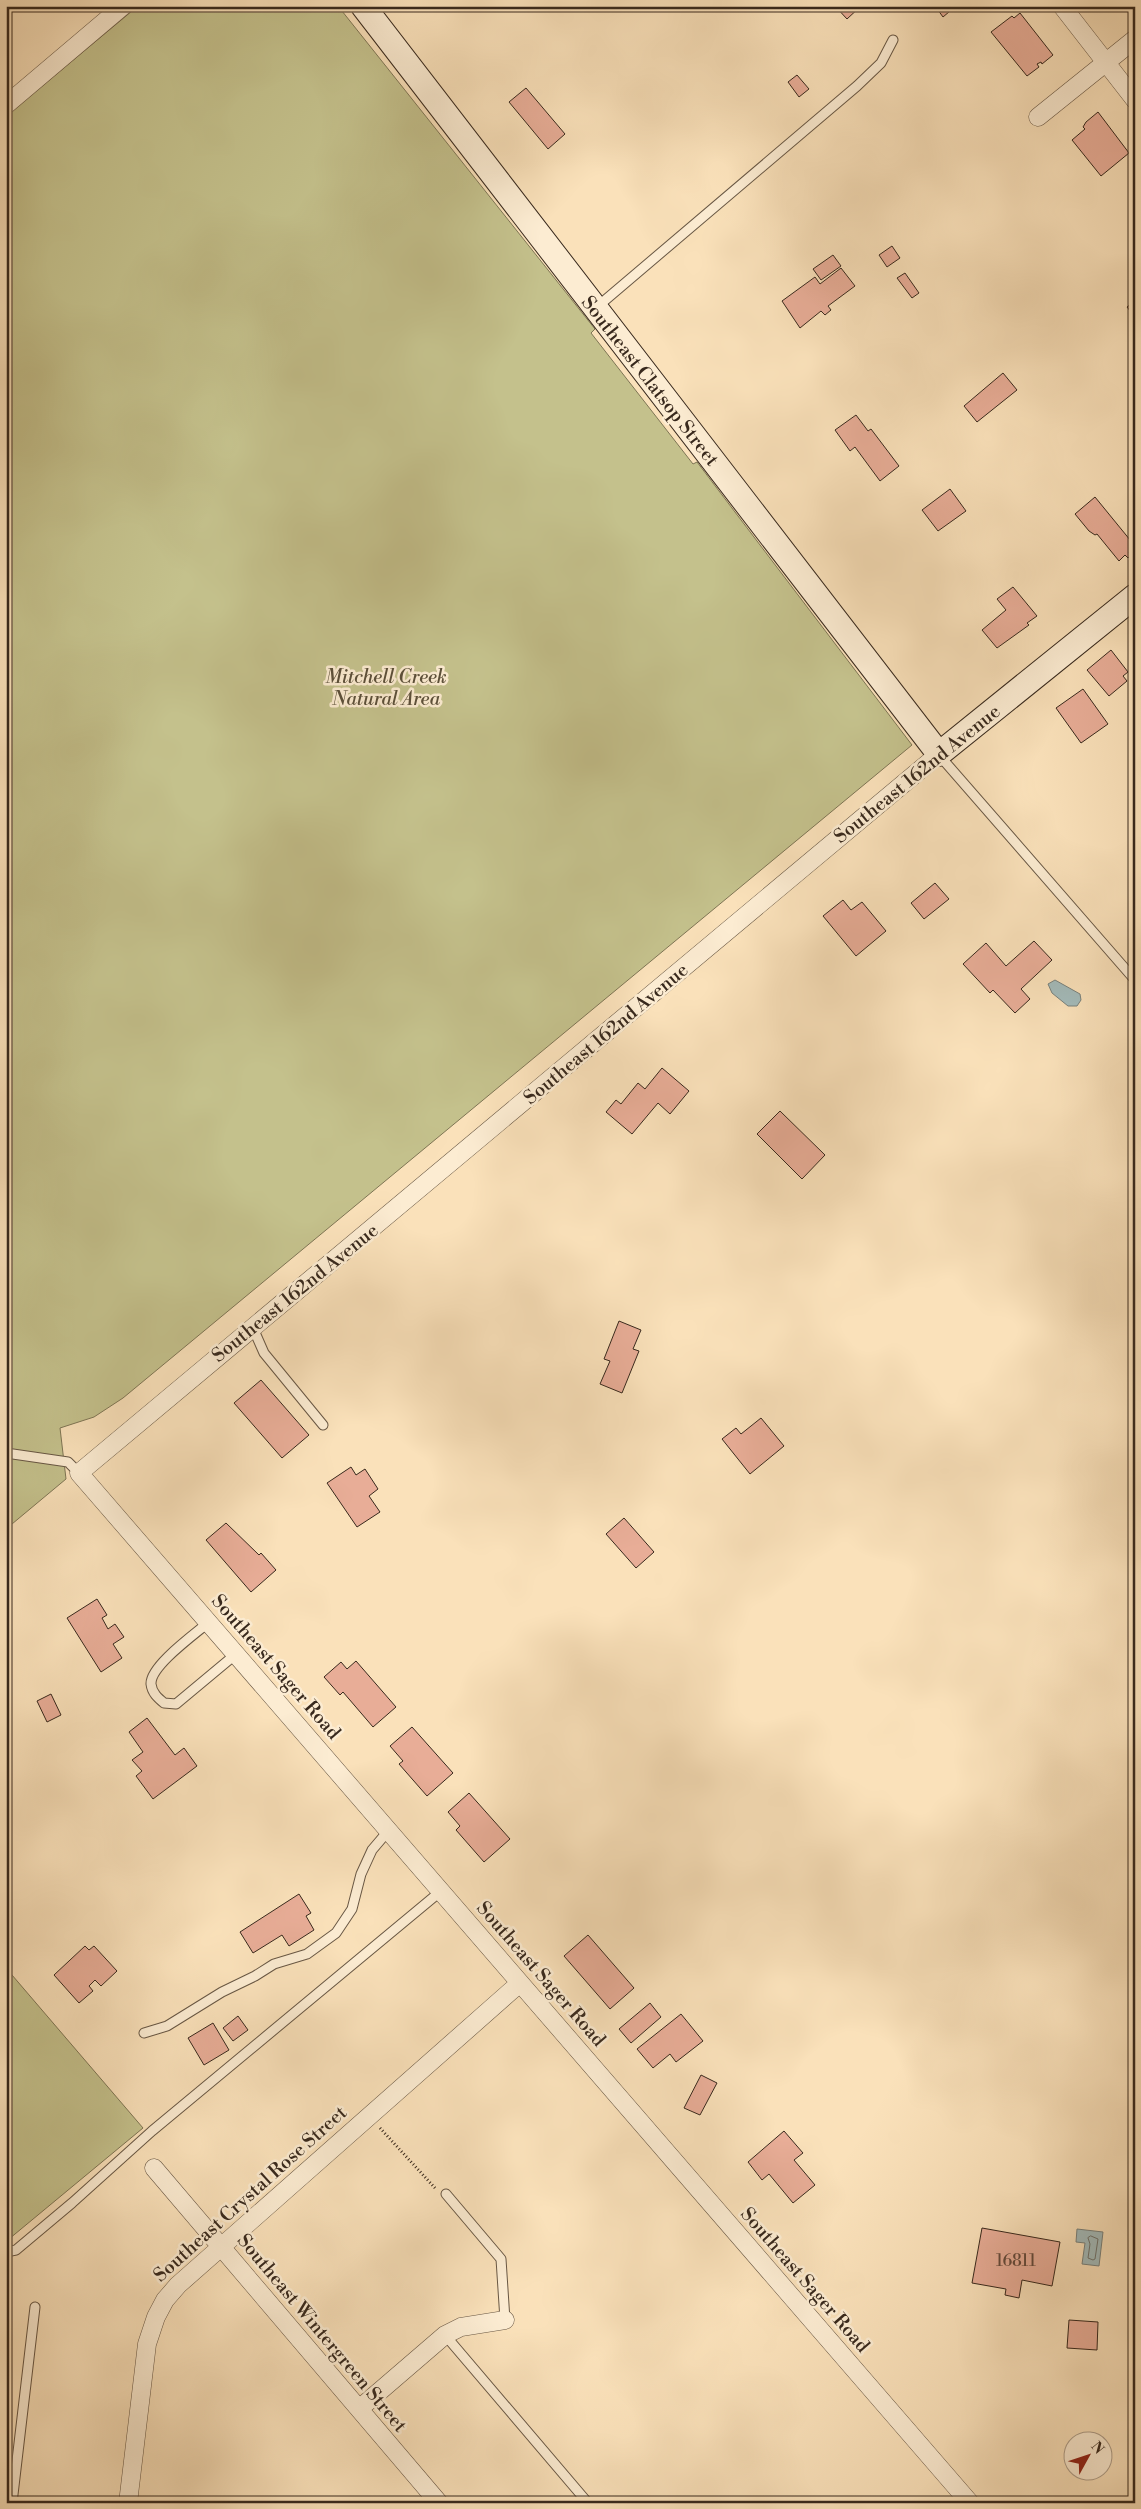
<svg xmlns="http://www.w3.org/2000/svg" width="1141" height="2509" font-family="'Libre Bodoni',serif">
  <rect width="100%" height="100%" fill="#fae1ba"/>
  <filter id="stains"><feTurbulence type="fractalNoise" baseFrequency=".004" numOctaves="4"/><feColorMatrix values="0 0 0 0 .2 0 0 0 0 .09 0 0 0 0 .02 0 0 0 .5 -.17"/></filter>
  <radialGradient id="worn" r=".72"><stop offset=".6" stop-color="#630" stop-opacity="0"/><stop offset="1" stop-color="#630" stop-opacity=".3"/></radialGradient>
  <!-- green -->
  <path fill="#c4c18c" stroke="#7e7554" d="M138,6H338L595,329L591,333L693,464L697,462L912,745L123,1398L94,1417L60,1428L66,1479L6,1529V116Z
    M6,1968L143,2128L9,2239L6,2236Z"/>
  <!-- water -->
  <path fill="#a3bbbb" stroke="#78817c" d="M1055,980L1080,994L1081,1000L1077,1006H1068L1052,993L1048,984Z
    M1077,2229L1103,2232L1099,2266L1082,2264L1085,2243L1076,2242Z"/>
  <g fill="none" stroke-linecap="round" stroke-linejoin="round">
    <!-- shore -->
    <path stroke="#6e726c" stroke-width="1" d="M1091,2236L1098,2239L1095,2259L1093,2260L1088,2258L1090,2244L1088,2238Z"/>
  </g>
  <!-- building -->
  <path fill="#e8ad97" stroke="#38291d" d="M835,6H861L847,19Z
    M935,6H956L943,17Z
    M1020,13L1053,55L1042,64L1041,62L1037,64L1039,67L1027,76L991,32L1012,16L1014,18Z
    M797,75L809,89L799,97L788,82Z
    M526,88L565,134L548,149L509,102Z
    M1098,112L1129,153L1101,176L1072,140L1085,129L1083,127L1086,122Z
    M892,246L900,258L887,267L879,255Z
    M833,255L841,266L821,280L813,269Z
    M841,268L855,286L828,306L831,310L825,315L821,311L800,328L782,301L815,277L820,284Z
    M905,273L919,293L912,298L897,278Z
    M1135,301V317L1127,307Z
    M1003,373L1017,390L977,422L964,406Z
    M856,415L868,431L871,429L899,466L880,481L855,447L850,451L835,430Z
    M950,489L966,511L938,531L922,510Z
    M1095,497L1135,546L1129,552L1131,555L1128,558L1125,555L1119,561L1097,534L1095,535L1089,531L1075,514Z
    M1013,587L1037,616L1027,623L1029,625L997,648L982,630L1006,610L997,599Z
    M1111,650L1128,672L1123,676L1127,681L1109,696L1087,670Z
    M1083,689L1108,724L1081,743L1056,708Z
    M935,883L949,899L924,919L911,903Z
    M843,900L851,910L862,902L886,931L856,956L823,916Z
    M1034,941L1052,960L1021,989L1030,999L1015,1013L993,990L990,993L963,964L986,943L1006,966Z
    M662,1068L689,1091L670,1114L658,1103L632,1134L606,1112L616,1100L621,1104L638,1083L645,1089Z
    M780,1111L825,1155L802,1179L757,1134Z
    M619,1321L641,1330L633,1349L639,1351L622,1393L600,1384L610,1361L604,1359Z
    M261,1380L309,1435L282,1458L234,1403Z
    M761,1418L784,1446L750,1474L722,1439L736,1428L741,1434Z
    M351,1467L356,1475L365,1469L378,1489L369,1496L380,1512L357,1527L327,1483Z
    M624,1518L654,1552L636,1568L606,1534Z
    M226,1523L259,1555L261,1553L276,1570L251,1592L206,1540Z
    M97,1599L107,1615L102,1618L108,1629L115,1624L124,1637L113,1644L122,1658L101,1672L67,1618Z
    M356,1661L396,1707L373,1727L343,1692L340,1695L324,1677L341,1662L347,1669Z
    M51,1694L61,1715L47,1722L37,1701Z
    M147,1718L175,1755L184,1748L197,1766L153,1799L136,1776L142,1771L132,1760L143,1752L129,1732Z
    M412,1727L453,1773L427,1796L399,1764L403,1761L390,1746Z
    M469,1793L510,1839L484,1862L456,1830L460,1826L448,1812Z
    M299,1894L311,1913L306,1916L314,1930L289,1946L282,1935L253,1953L240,1932Z
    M588,1935L634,1988L610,2009L564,1956Z
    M85,1946L89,1950L94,1946L117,1971L101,1986L95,1980L89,1986L93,1991L79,2003L54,1975Z
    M650,2003L661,2017L631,2043L619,2029Z
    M681,2014L703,2041L676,2062L670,2054L653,2068L637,2049Z
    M238,2016L248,2030L233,2041L223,2028Z
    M213,2023L229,2050L204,2065L188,2038Z
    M701,2075L717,2083L700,2115L684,2108Z
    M784,2131L803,2153L794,2160L815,2185L793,2203L769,2174L762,2180L748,2162Z
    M982,2228L1060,2242L1052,2286L1022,2280L1019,2298L1005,2295L1006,2289L972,2283Z
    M1069,2320L1098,2322L1097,2350L1067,2348Z"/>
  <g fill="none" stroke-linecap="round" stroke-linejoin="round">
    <defs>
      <path id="lane" d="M597,307L857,86L881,63L893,40
        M939,755L1135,980
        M253,1328L264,1353L323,1425
        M6,1453L68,1462L79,1473
        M209,1622C195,1634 150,1666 151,1684C152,1693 158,1698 164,1703L176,1704L236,1654
        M144,2033L167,2026L222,1992L255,1976L274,1964L307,1954L336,1933L352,1909L361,1874L372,1850L389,1830
        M446,2194L501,2259L505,2320
        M6,2252L16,2250L72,2203L152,2131L441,1891
        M445,2335L588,2503
        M12,2503L35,2307"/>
      <path id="street" d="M1062,6L1135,100
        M6,105L123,6
        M1038,117L1135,39
        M939,754L79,1473L970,2503
        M154,2168L439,2503
        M359,2409L445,2335L461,2327L505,2320
        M128,2503L147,2344L156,2317L165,2300L178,2285L520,1983"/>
      <path id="secondary" d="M363,6L939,754L1135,596"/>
    </defs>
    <!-- lane casing -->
    <use href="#lane" stroke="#685744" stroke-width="11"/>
    <!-- street casing -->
    <use href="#street" stroke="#685744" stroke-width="19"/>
    <!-- secondary casing -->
    <use href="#secondary" stroke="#38291d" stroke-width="26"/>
    <!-- path -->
    <path stroke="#38291d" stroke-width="3" stroke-dasharray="1 2.5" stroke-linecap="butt" d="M380,2128L435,2188"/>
    <!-- lane -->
    <use href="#lane" stroke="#fcecd2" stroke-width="9"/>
    <!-- street -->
    <use href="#street" stroke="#fcecd2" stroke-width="18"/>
    <!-- secondary -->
    <use href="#secondary" stroke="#fcecd2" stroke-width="24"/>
  </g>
  <g text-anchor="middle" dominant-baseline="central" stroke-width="5" stroke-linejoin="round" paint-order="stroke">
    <!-- number labels -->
    <g font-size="16" fill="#644a3c">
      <text x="1016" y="2261">16811</text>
    </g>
    <!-- street labels -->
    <g font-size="19" fill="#38291d" stroke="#fcecd2">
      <text transform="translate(650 381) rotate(52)">Southeast Clatsop Street</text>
      <text transform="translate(917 774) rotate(-39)">Southeast 162nd Avenue</text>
      <text transform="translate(606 1034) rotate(-40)">Southeast 162nd Avenue</text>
      <text transform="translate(295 1293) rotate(-39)">Southeast 162nd Avenue</text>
      <text transform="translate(276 1667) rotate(49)">Southeast Sager Road</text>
      <text transform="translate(541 1974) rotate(49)">Southeast Sager Road</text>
      <text transform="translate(250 2194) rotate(-42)">Southeast Crystal Rose Street</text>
      <text transform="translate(805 2280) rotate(49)">Southeast Sager Road</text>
      <text transform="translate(322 2333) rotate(50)">Southeast Wintergreen Street</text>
    </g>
    <!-- park labels -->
    <g font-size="19" font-style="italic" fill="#5b4f39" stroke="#fcecd2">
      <text x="386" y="677">Mitchell Creek<tspan x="386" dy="22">Natural Area</tspan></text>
    </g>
  </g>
  <!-- margin -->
  <rect width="1141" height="2509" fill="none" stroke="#fae1ba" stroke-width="25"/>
  <rect x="8" y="8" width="1126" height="2494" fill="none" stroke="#38291d" stroke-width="2.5"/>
  <rect x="12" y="12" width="1116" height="2484" fill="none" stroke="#38291d"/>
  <!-- north arrow -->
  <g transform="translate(1088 2456) rotate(50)"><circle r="24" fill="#fcecd2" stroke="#ae9e8a"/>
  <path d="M0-4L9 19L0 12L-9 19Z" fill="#8f2418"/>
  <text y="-8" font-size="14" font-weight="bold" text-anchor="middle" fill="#38291d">N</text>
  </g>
  <rect width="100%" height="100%" filter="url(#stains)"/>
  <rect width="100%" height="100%" fill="url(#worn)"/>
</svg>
